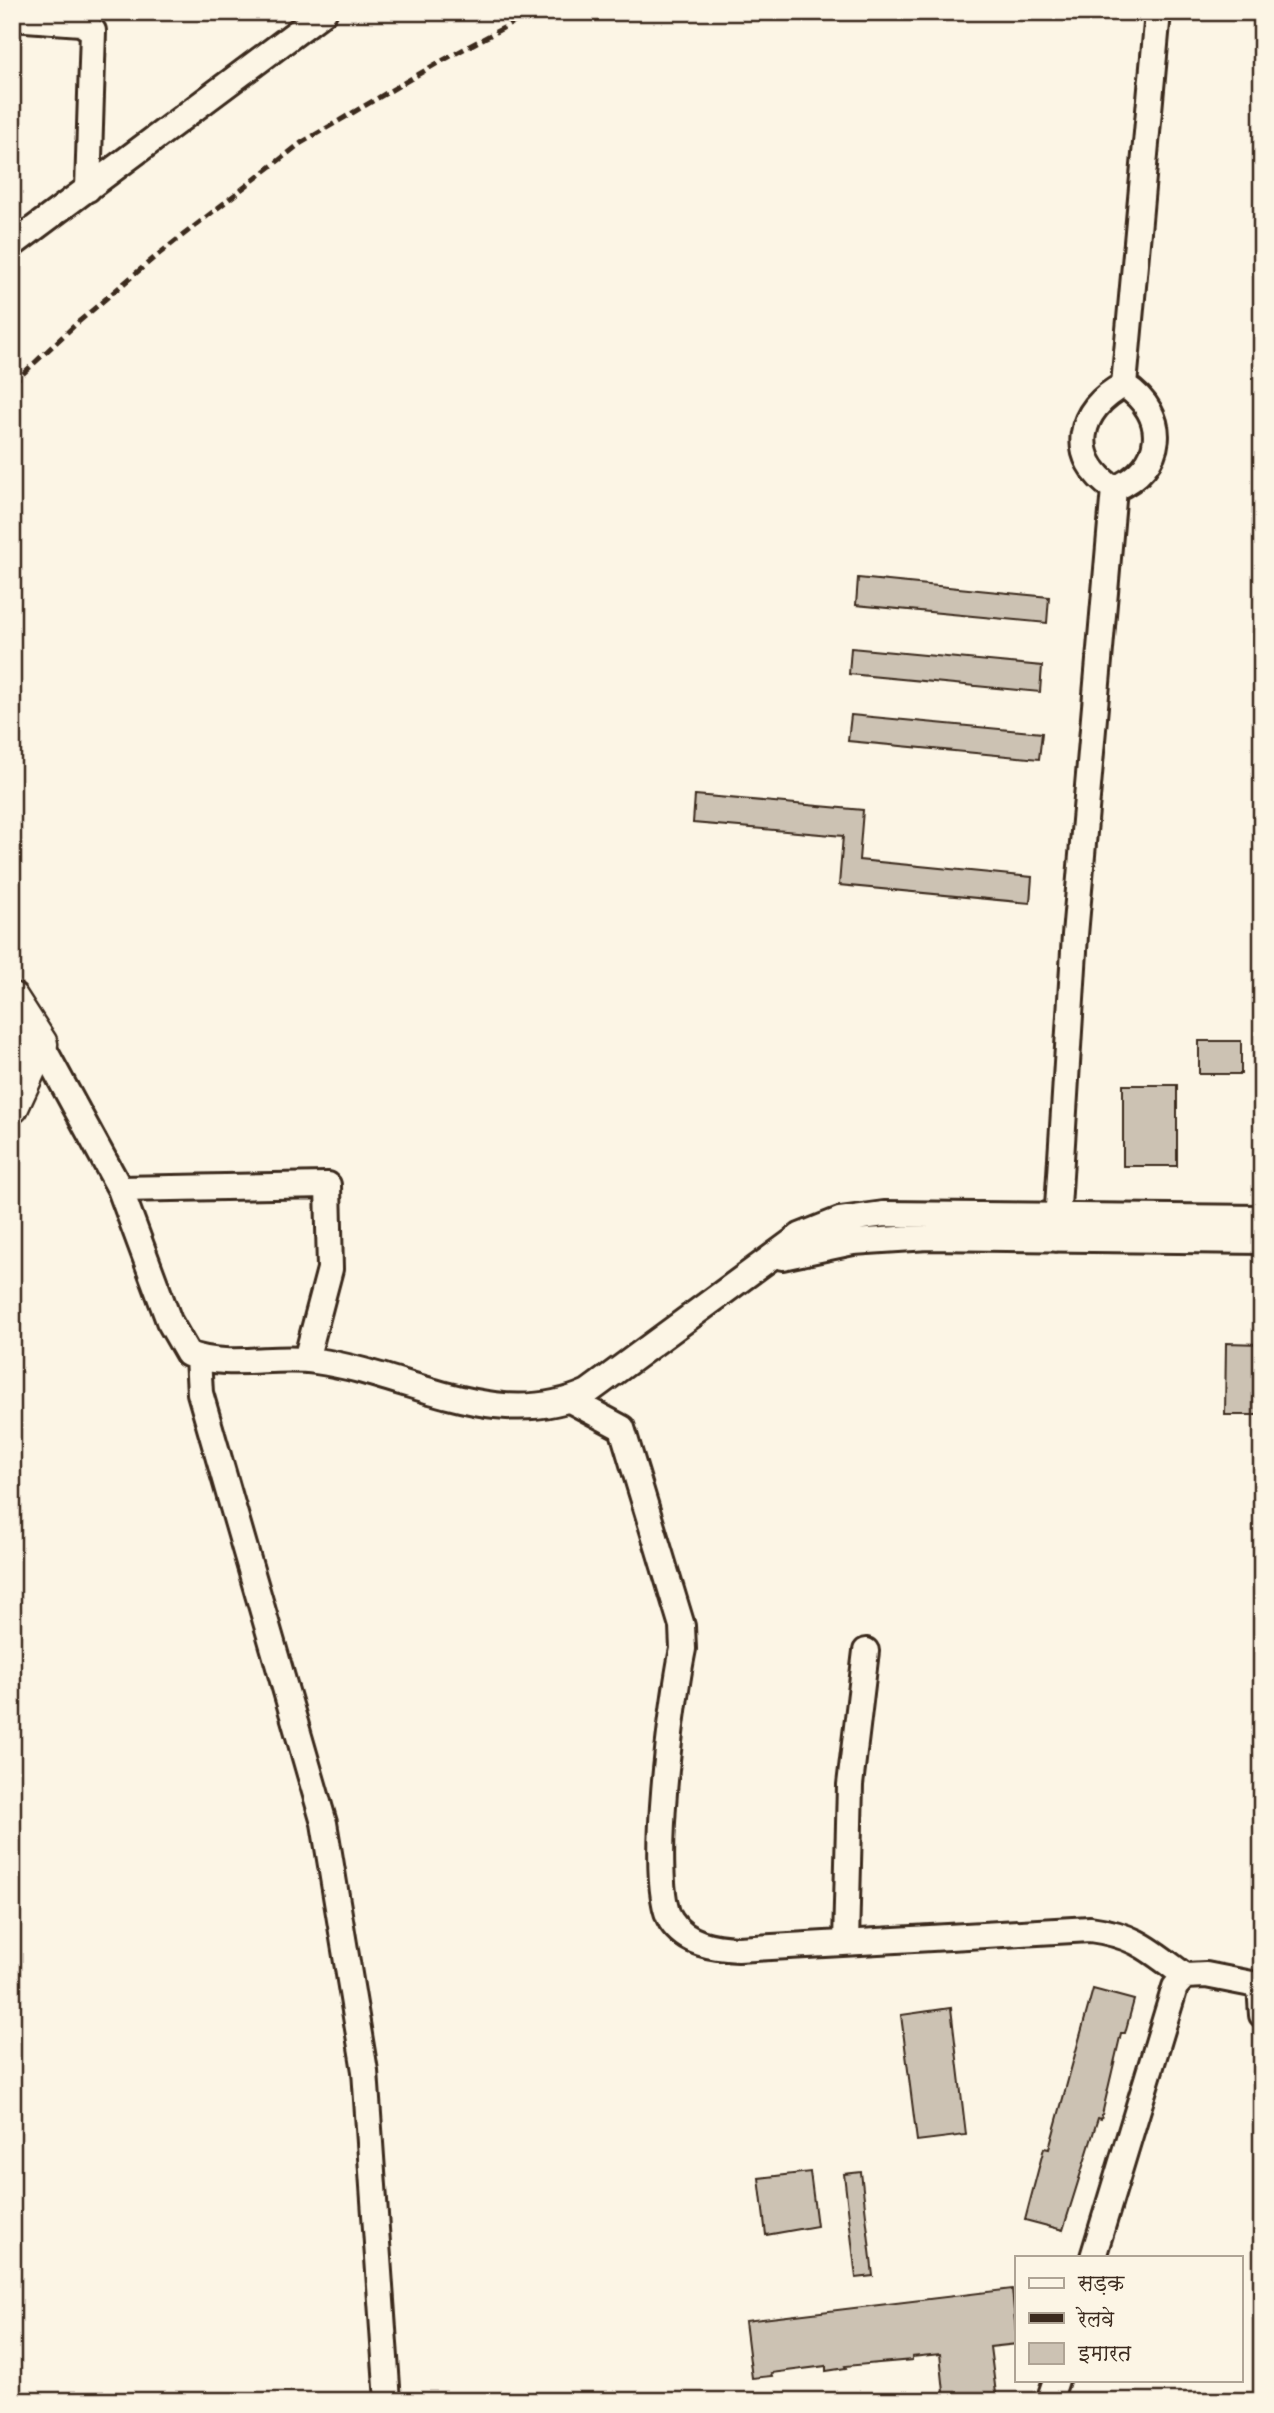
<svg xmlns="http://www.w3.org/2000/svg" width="1274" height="2413" font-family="Dekko,'Playpen Sans Deva',sans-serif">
  <rect width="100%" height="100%" fill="#fcf5e5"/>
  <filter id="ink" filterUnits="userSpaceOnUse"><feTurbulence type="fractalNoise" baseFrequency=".0143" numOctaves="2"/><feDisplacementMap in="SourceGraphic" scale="14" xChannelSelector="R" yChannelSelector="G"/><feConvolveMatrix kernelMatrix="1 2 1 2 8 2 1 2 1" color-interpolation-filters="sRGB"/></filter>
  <g filter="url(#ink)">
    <!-- building -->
    <path fill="#ccc2b3" stroke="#3b2a1e" stroke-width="2" d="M858,578L1049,597L1047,623L856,605Z
      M851,648L1042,666L1040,692L849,674Z
      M851,715L1042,733L1039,759L848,741Z
      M695,795L863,810L859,860L1032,877L1030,903L839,885L843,836L693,823Z
      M1199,1041H1241V1074H1199Z
      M1123,1085H1177V1166H1123Z
      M1226,1343L1262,1344V1415H1225Z
      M1093,1989L1134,2000L1125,2033H1121L1101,2119L1098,2118L1063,2230L1025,2220L1044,2148L1049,2149Z
      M951,2008L966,2135L917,2141L901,2015Z
      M810,2172L817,2226L766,2235L759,2178Z
      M861,2172L873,2276L856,2278L844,2174Z
      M1012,2289L1017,2344L990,2347L997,2401H945L940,2354L912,2357V2360L845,2366L846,2368L826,2371V2366L771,2373L772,2376L752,2378L745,2321Z"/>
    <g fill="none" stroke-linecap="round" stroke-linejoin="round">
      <defs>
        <path id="minor" d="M12,18L81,23L93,31L88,189
          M12,245L324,12
          M1114,489C1067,458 1077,409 1124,385L1158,12
          M41,1044L120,1189L169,1321L188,1354C228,1369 274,1355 316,1361C406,1373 497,1434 588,1392L800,1236L840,1220L884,1214L1262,1218
          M120,1189L328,1185L330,1269L306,1360
          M1056,1239L1075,935L1114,489C1166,467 1170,415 1124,385
          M782,1257L853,1242L928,1237L1262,1241
          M198,1358L200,1393L324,1823L365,2071L388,2401
          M570,1400L622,1428L682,1626L683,1649C673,1697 647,1884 671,1921C686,1944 714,1948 738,1949L1090,1929C1135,1935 1150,1950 1185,1976
          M846,1942L850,1785L866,1651
          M1260,1986L1262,2015
          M1093,2257L1175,1987L1185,1976L1206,1975L1262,1986
          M1049,2401L1056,2380"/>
        <path id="major" d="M12,999L41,1044L12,1107"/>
      </defs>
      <!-- minor casing -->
      <use href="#minor" stroke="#3b2a1e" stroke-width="30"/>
      <!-- major casing -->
      <use href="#major" stroke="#3b2a1e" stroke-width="37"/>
      <!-- minor -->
      <use href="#minor" stroke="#fcf5e5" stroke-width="24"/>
      <!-- major -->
      <use href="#major" stroke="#fcf5e5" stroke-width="32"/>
      <!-- rail -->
      <path stroke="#3b2a1e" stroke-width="5" stroke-dasharray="10 5" stroke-linecap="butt" d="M12,384L76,324L155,257L301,143L436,64L533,12"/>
    </g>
  </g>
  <!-- margin -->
  <rect width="1274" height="2413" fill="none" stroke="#fcf5e5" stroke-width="42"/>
  <rect x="21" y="21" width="1232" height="2371" fill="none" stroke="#3b2a1e" stroke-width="2.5" filter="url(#ink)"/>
  <!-- legend -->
  <rect x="1015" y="2256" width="228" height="126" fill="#fcf5e5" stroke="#afa495" stroke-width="2"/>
  <rect x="1029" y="2278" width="35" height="10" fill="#fcf5e5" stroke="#afa495" stroke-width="2"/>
  <text x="1078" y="2290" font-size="21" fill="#3b2a1e">सड़क</text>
  <rect x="1029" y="2313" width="35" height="10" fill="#3b2a1e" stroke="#afa495" stroke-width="2"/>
  <text x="1078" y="2326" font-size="21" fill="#3b2a1e">रेलवे</text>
  <rect x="1029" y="2343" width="35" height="21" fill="#ccc2b3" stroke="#afa495" stroke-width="2"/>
  <text x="1078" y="2360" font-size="21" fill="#3b2a1e">इमारत</text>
</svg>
